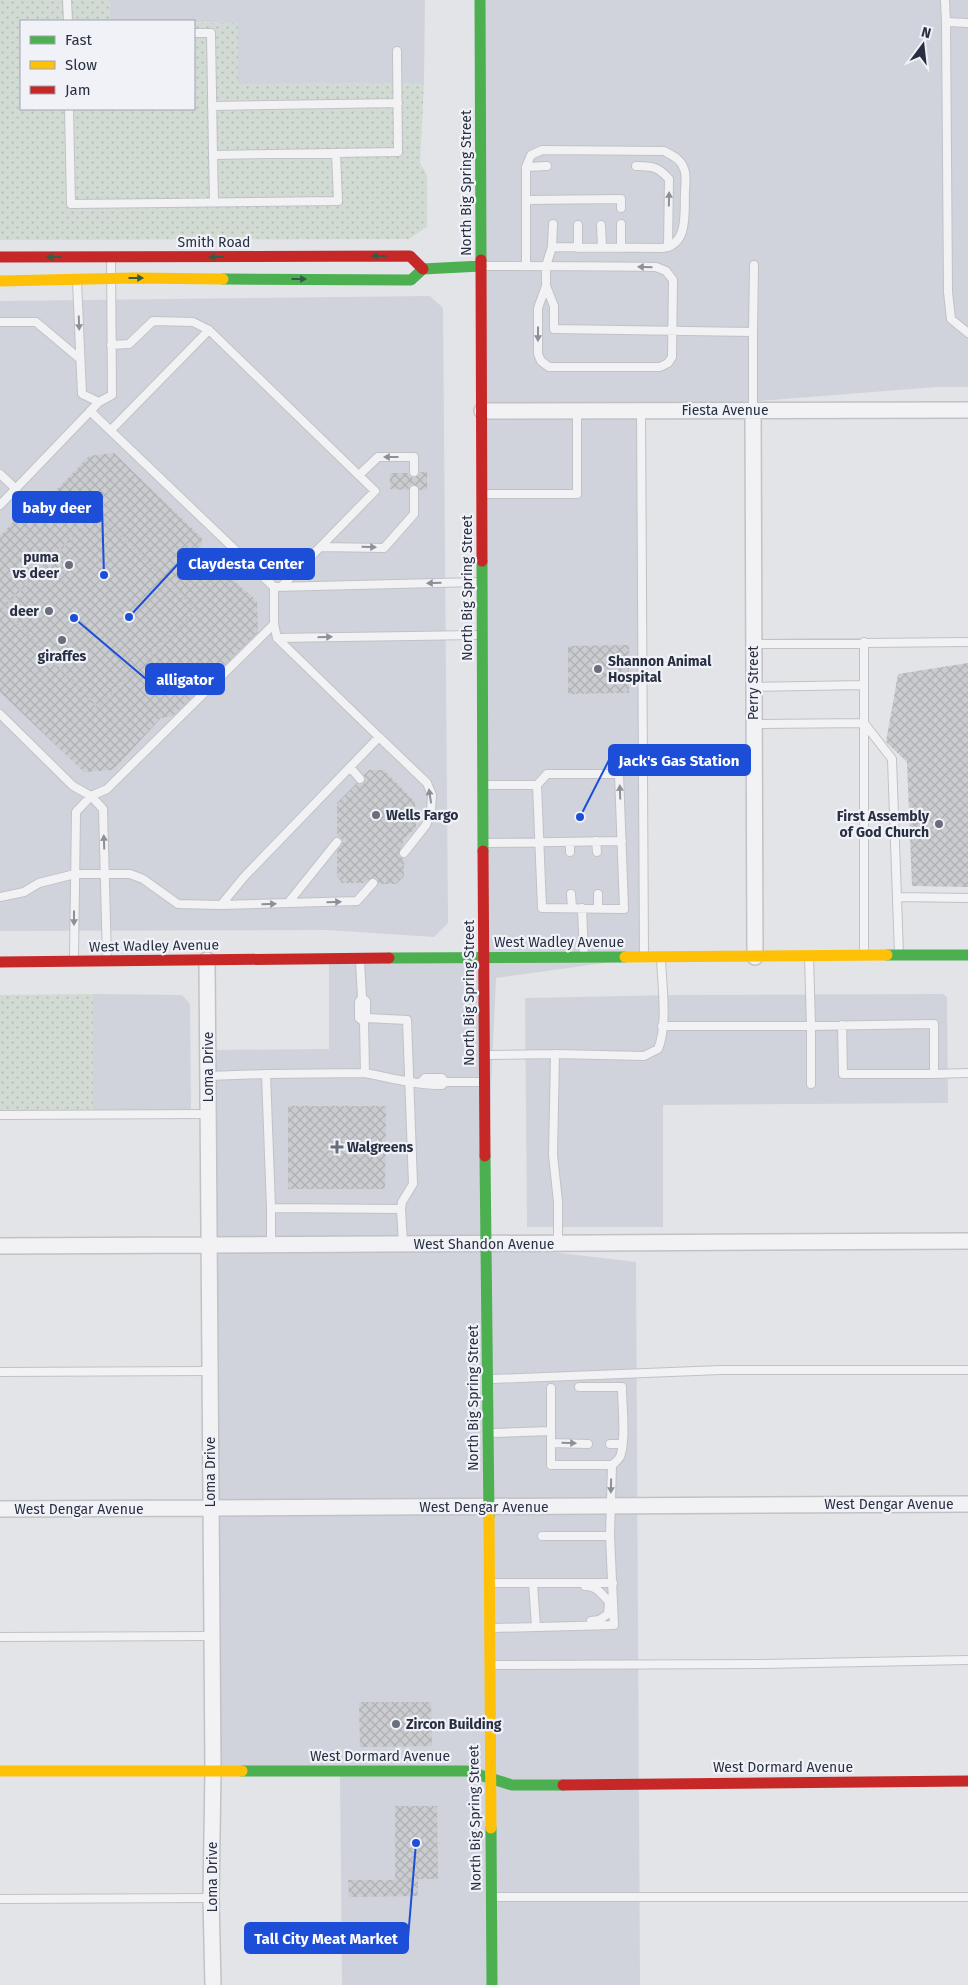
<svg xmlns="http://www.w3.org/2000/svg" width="968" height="1985" font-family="'Fira Sans',sans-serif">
  <defs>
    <pattern id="grass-dots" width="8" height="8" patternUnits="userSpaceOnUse" patternTransform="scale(1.25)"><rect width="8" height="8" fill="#d2dbd3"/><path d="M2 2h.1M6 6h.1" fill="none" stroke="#b4bcb6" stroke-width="1.8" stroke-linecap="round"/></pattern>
    <pattern id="building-cross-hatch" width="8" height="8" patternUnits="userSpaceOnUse" patternTransform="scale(1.25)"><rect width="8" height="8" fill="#caccd0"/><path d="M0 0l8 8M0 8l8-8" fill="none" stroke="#aeb0b4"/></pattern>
  </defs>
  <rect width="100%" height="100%" fill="#e2e4e8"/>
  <!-- built -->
  <path fill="#d0d3db" d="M110,0H425L424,83L238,84L237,23L110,21Z
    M481,0H968V387H936L646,410L647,959H633L496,978L484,1244L636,1262L640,1985H342L340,1771H212L209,1050L329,1049V960H483Z
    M430,296L443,308L448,923L434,937L328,930L0,931V301Z
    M93,994L182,995L190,1004L191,1110H93Z
    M943,994L947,997L948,1103L663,1105V1227H527L525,998L677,995Z"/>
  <!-- grass -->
  <path fill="url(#grass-dots)" d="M0,0H110V21H21V109H194V23H238V84L424,83L420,163L427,175V227L409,239L0,240Z
    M93,994V1110H0V995Z"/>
  <!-- building -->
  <path fill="url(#building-cross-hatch)" d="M114,453L202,538L200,551L257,601L258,632L173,716L161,718L113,770L84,772L0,692V536L25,509L39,508L89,456Z
    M420,472H427V490H420L414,484L411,485L408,490L390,489V473H408L411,477L414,478Z
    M629,645V693L568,694V646Z
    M968,663V887L912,886L907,762L886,742L898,674Z
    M369,770H384L415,802L416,828L403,840V845L399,852V856L404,859V876L396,884H379L377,879L374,877L365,883H342L337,876V851L343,842L341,838L337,836V803L357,783L360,785L364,783V775Z
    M288,1106H386L385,1189H288Z
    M359,1702H431L432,1746L360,1747Z
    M395,1806H437L438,1879H418V1896L349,1897L348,1880H395Z"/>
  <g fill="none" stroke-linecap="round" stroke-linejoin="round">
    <defs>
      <path id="lane" d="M67,0L68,21
        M945,0L946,22L968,23
        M946,22L948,292L951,319L968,333
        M194,33H211L213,155L398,152L397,51
        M212,106L398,103
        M69,109L71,204L338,201L336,153
        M213,155L214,202
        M636,166C653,166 658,167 669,179L668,247
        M526,167L547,166
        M526,200L621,199V208
        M621,224V248
        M578,225V248
        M601,225L602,247
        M552,247L553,224
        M485,266C542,266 599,266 656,267L666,271L673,280L672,357L668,363L660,367H549L541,361L538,354V308L546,286V266L552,247L662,248C689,245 684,213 685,193C685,186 687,175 684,169C681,159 673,156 664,151L542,150L531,155L526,167V266
        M77,281L82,394L99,402L112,395L111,257
        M546,286L554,306V329L753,332V410
        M0,322H36L80,359
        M753,332L754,265
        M111,345L129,344L153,321L193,322L209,330
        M641,410L644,956
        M90,411L274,587L478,582
        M111,430L209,330L375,491L282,586
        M0,474L16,489
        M359,475L378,457H414V472
        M487,494H577V410
        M0,505L99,402
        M321,547L384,548L414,514V490
        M277,638L477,635
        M753,644L968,642
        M753,687L864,685
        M0,714L73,786L91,796L107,789L274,624
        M754,724L864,723L892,759L899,954
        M379,737L427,783L432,795L431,812L426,825L404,853
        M350,767L360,779
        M488,785H537L547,774H619L624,909L542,908L537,785
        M596,841L597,852
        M570,842V852
        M487,843L622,841
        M571,894L572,908
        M598,894V908
        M0,897L24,892L39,883L75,874H130L143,879L178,904L221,905L244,877L379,737L277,638L274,624V587
        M897,897L968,898
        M288,903L357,901L373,883
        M221,905L288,903L337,842
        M582,908L584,956
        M864,953V642
        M74,959L76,812L91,796L103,809L107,959
        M360,960L362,998L359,1002V1018L364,1022
        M362,998L366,1001V1018L364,1022L365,1073L266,1074L271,1208L401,1209L402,1202L413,1184L407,1020L366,1018
        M662,1026H811L809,956
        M555,1054L644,1056L658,1049C668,1026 662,985 661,959
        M489,1055L555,1054L553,1155L558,1202V1243
        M365,1073C391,1078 416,1085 442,1085L445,1082
        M934,1074L968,1073
        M208,1076L266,1074
        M421,1082L425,1078H442L445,1082H481
        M811,1084V1026L934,1024V1074H843L842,1025
        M0,1115L208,1114
        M271,1208V1245
        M401,1209L403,1244
        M0,1372L210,1371
        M493,1379L721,1370H968
        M551,1431V1465H612C616,1462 620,1459 621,1454C626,1435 622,1407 622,1387H579
        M493,1433L551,1431V1388
        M551,1443L588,1444
        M610,1444H622
        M542,1536H610
        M495,1583H613
        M533,1583L536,1627
        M585,1586C597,1586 602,1594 609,1602L608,1614L599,1620L591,1621
        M495,1628L614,1625L610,1536L612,1465
        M0,1637L212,1636
        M494,1665L762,1664L968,1660
        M495,1897H968
        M0,1899L211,1898"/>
      <path id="street" d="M753,410L755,957
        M482,411L968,410
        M207,960L213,1771L211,1898L213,1985
        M0,1246L968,1241
        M0,1509L968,1504"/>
    </defs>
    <!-- lane casing -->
    <use href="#lane" stroke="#c0c2c6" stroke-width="10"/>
    <!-- street casing -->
    <use href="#street" stroke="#c0c2c6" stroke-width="18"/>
    <!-- path -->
    <path stroke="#c4c5cb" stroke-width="2.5" stroke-dasharray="4 4" stroke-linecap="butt" d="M97,513L197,610L98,707L2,609Z"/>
    <!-- lane -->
    <use href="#lane" stroke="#f2f2f4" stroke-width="8"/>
    <!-- street -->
    <use href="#street" stroke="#f2f2f4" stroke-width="15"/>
    <!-- fast -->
    <path stroke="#4caf50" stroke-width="11" d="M480,0L481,260
      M223,279L411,280L423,269L481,266
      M482,561L483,851
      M887,955H968
      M389,958L625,957
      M485,1156L489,1517
      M242,1771H467L512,1785H563
      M491,1828L492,1985"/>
    <!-- slow -->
    <path stroke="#ffc107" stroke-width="11" d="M0,281L133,278L223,279
      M625,957L887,955
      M489,1517L491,1828
      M0,1771H242"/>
    <!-- jam -->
    <path stroke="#c62828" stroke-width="11" d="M0,257L410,256L423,269
      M481,260L482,561
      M483,851L485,1156
      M0,962L389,958
      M563,1785L968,1781"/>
  </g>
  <!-- one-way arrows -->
  <defs><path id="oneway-solid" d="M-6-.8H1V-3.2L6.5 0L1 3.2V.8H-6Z" transform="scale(1.25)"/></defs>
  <g fill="#8d909b">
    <use href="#oneway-solid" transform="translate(669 199) rotate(-89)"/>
    <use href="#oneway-solid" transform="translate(645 267) rotate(-179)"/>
    <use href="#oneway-solid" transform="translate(79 323) rotate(88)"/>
    <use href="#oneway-solid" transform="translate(538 334) rotate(90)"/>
    <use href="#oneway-solid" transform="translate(391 457) rotate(180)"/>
    <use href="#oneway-solid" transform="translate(369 547) rotate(1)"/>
    <use href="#oneway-solid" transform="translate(434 583) rotate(179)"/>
    <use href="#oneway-solid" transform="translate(325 637) rotate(-1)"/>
    <use href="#oneway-solid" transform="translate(620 792) rotate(-92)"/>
    <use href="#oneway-solid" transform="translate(430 796) rotate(-99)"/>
    <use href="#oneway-solid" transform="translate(104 842) rotate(-92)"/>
    <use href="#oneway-solid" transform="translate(334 902) rotate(-2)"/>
    <use href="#oneway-solid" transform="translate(269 904) rotate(-2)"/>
    <use href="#oneway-solid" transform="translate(74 918) rotate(90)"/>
    <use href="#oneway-solid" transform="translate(569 1443) rotate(1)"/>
    <use href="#oneway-solid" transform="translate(611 1486) rotate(91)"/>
  </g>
  <g fill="#355c47">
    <use href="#oneway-solid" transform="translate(379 256) rotate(180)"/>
    <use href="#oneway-solid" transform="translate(54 257) rotate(180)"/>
    <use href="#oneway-solid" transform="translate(216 257) rotate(180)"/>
    <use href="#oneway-solid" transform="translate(136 278)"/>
    <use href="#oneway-solid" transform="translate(299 279)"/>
  </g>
  <!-- markers -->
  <g fill="#696e7c" stroke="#f0f2f7" stroke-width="2">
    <circle cx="69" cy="565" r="5"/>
    <circle cx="49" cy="611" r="5"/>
    <circle cx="62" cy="640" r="5"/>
    <circle cx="598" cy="669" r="5"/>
    <circle cx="376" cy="815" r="5"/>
    <circle cx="939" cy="824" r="5"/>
    <path d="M334.5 1139.5h5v5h5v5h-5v5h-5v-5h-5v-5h5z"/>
    <circle cx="396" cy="1724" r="5"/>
  </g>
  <g text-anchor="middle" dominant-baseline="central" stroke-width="4.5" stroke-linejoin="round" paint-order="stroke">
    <!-- street labels -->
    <g font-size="14" fill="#282f42" stroke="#f0f2f7">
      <text transform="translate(466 183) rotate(-90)">North Big Spring Street</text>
      <text x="214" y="242">Smith Road</text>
      <text x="725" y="410">Fiesta Avenue</text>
      <text transform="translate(467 588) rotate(-90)">North Big Spring Street</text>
      <text transform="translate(753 683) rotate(-90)">Perry Street</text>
      <text x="559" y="942">West Wadley Avenue</text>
      <text transform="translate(154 946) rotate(-1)">West Wadley Avenue</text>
      <text transform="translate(469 993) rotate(-90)">North Big Spring Street</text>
      <text transform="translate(208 1067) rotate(-90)">Loma Drive</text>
      <text x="484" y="1244">West Shandon Avenue</text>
      <text transform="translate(473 1398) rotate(-90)">North Big Spring Street</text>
      <text transform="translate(210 1472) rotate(-90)">Loma Drive</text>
      <text x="889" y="1504">West Dengar Avenue</text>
      <text x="484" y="1507">West Dengar Avenue</text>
      <text x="79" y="1509">West Dengar Avenue</text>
      <text x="380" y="1756">West Dormard Avenue</text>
      <text x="783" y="1767">West Dormard Avenue</text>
      <text transform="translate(475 1818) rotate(-91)">North Big Spring Street</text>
      <text transform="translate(212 1877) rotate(-90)">Loma Drive</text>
    </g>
    <!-- poi labels -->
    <g font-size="14" font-weight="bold" fill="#282f42" stroke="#f0f2f7" text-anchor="start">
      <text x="59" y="557" text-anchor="end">puma<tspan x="59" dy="16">vs deer</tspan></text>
      <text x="39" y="611" text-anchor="end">deer</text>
      <text x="62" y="656" text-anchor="middle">giraffes</text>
      <text x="608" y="661">Shannon Animal<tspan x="608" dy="16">Hospital</tspan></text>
      <text x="386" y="815">Wells Fargo</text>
      <text x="929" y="816" text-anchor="end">First Assembly<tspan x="929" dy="16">of God Church</tspan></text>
      <text x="347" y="1147">Walgreens</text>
      <text x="406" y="1724">Zircon Building</text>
    </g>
  </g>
  <!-- callouts -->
  <path fill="none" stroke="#1d4ed8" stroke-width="2" d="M104 575L102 507M129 617L178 564M74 618L146 679M580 817L609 760M416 1843L408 1938"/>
  <g fill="#1d4ed8" stroke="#f0f2f7" stroke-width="2">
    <circle cx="104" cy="575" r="5"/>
    <circle cx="129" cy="617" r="5"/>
    <circle cx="74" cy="618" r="5"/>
    <circle cx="580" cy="817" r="5"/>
    <circle cx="416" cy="1843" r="5"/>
  </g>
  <g fill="#1d4ed8" stroke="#1d4ed8" stroke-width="2">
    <rect x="13" y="492" width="89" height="30" rx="5"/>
    <rect x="178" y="549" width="136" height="30" rx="5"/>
    <rect x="146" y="664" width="78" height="30" rx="5"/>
    <rect x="609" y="745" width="141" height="30" rx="5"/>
    <rect x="245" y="1923" width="163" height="30" rx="5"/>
  </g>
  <g font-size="15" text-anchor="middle" font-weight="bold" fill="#fff">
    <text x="57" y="513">baby deer</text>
    <text x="246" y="569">Claydesta Center</text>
    <text x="185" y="685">alligator</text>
    <text x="679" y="766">Jack's Gas Station</text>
    <text x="326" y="1944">Tall City Meat Market</text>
  </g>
  <!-- legend -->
  <rect x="20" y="20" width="175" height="90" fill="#f0f2f7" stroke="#a0a4af"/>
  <rect x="30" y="36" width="25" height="8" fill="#4caf50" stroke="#a0a4af"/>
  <text x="65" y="45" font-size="15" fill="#282f42">Fast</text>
  <rect x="30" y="61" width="25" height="8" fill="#ffc107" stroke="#a0a4af"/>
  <text x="65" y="70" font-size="15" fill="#282f42">Slow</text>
  <rect x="30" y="86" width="25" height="8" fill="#c62828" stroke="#a0a4af"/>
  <text x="65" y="95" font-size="15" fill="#282f42">Jam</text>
  <!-- north arrow -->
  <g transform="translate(923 45) rotate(15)" stroke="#f0f2f7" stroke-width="4" paint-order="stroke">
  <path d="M0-4L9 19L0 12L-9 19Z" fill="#282f42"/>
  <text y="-8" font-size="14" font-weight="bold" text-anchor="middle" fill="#282f42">N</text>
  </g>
</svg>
